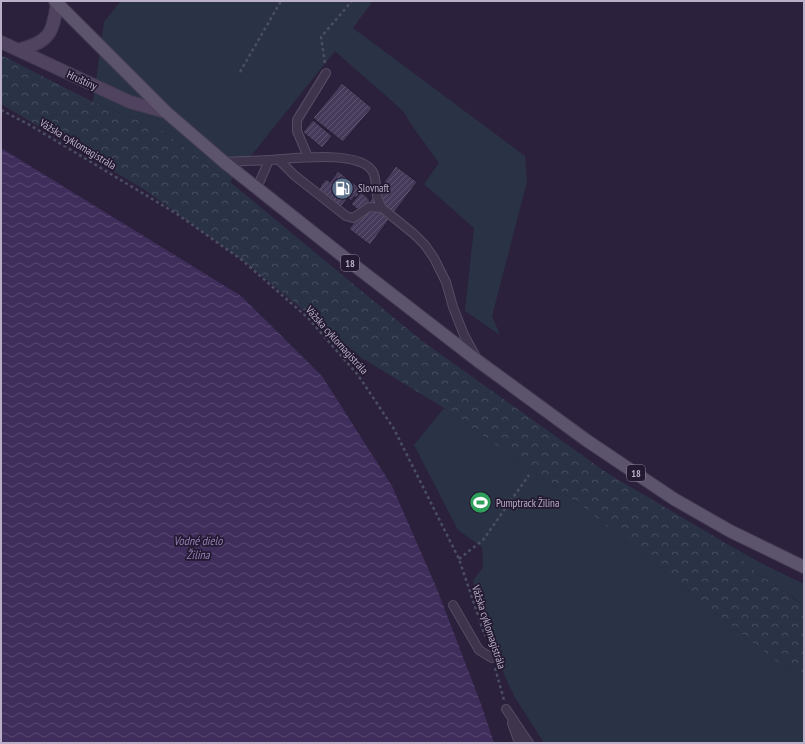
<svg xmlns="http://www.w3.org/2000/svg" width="805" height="744" font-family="'PT Sans Narrow',sans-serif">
  <defs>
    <pattern id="forest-crowns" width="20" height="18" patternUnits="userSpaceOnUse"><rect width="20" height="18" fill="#2a3246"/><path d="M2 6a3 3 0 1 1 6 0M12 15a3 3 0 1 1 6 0" fill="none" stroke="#474d5f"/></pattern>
    <pattern id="water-waves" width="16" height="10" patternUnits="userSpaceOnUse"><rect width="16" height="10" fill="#3f2d5b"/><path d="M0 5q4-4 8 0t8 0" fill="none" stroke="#594971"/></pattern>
    <pattern id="building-hatch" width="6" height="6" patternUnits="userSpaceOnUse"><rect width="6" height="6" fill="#463b5a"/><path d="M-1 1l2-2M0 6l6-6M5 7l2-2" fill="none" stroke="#5f5570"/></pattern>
  </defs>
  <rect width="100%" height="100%" fill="#2b213c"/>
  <!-- grass -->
  <path fill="#2a3246" d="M121,1H373L353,28L525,156L527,182L492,316L500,335L465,311L474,228L424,184L439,163L413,127L403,111L335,51L230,182L160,129L93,102L104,22Z
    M444,408L583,507L773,659L804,680V743H544L514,696L504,674L476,595L473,581L483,567L482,547L458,530L414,445Z
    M722,541L763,564L804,584V609C792,592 773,585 757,573C745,563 733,552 722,541Z"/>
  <!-- forest -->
  <path fill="url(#forest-crowns)" d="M1,55L93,102L160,129L230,182L422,341L607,473L722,541L758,574L783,589L800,604L804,609V680L773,659L583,507L444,408L362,358L245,262L145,190L1,104Z"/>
  <!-- water -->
  <path fill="url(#water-waves)" d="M1,148L241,296L322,376L392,486L437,589L481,704L494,743H1Z"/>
  <!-- building -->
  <path fill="url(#building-hatch)" stroke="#251c33" d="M342,83L372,108L343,142L313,118Z
    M313,120L332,136L322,148L303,132Z
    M396,166L417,182L370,245L349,229Z
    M338,171L361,189L357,197H354L351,201L348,198L339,209L317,191L321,186V183H323L326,179L330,182Z
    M361,192L370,200L361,212L351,204Z"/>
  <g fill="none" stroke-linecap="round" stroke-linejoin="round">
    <defs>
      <path id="lane" d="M308,157L297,131V120L326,73
        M279,160L294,175L346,216L353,218L369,207L382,208L414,234L425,245L434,258L446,282L453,307L464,335L476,357
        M224,162L269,160
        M257,188L269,160C292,159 360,149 373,172C377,180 375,188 377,196C378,200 380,204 382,208
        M453,605L479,650L492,658
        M506,709L529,743
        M512,723L519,743"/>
      <path id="secondary" d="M1,42L130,102L166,112
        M18,50C49,42 53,34 57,3"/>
      <path id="primary" d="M55,1L166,112L224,162L359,269L478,361L586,440L674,499L730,531L804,567"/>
    </defs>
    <!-- lane casing -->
    <use href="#lane" stroke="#564d64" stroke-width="10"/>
    <!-- secondary casing -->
    <use href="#secondary" stroke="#443b52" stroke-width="14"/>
    <!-- primary casing -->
    <use href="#primary" stroke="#443b52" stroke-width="14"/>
    <!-- path -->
    <path stroke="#4b4d63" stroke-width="2.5" stroke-dasharray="3 3" stroke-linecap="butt" d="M325,63L321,37L352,1
      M240,72L281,1
      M1,110L28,124L177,214L242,260L308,318L358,375L394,429L459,559L485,636
      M459,559L483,540L529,475
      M495,668L504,700"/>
    <!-- lane -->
    <use href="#lane" stroke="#3e354c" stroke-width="8"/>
    <!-- secondary -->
    <use href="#secondary" stroke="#4f435f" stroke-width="12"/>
    <!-- primary -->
    <use href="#primary" stroke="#5c536c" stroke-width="12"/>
  </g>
  <!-- icons -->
  <defs>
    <symbol id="fuel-disc" viewBox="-11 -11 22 22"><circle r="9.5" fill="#5c6f8a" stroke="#231a31"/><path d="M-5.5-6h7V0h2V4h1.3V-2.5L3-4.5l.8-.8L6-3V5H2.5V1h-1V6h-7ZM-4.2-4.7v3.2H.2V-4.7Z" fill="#fff"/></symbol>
    <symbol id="stadium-disc" viewBox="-11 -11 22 22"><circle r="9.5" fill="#2e9e5b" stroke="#231a31"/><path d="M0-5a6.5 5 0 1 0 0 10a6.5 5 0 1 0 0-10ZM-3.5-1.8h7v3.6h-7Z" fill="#fff"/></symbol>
  </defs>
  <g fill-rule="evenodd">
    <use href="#fuel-disc" x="330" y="176" width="25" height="25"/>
    <use href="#stadium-disc" x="468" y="490" width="25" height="25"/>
  </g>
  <g text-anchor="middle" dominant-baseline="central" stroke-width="3.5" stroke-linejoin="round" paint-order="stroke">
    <!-- shield labels -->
    <g fill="#231a31" stroke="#8d839b" stroke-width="1">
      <rect x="341" y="255" width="18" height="16" rx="3"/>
      <rect x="627" y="465" width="18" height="16" rx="3"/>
    </g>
    <g font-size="10" font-weight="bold" fill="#bab0c8">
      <text x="350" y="263">18</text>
      <text x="636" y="473">18</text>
    </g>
    <!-- street labels -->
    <g font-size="11" fill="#bab0c8" stroke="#231a31">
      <text transform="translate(82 80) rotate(25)">Hruštiny</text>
      <text transform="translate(78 144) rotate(31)">Vážska cyklomagistrála</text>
      <text transform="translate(337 340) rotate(48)">Vážska cyklomagistrála</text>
      <text transform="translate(489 627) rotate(72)">Vážska cyklomagistrála</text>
    </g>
    <!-- poi labels -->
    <g font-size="11" fill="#bab0c8" stroke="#231a31" text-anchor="start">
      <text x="358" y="188">Slovnaft</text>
      <text x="496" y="503">Pumptrack Žilina</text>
    </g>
    <!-- water labels -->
    <g font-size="12" font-style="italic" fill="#927fb5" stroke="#231a31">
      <text x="198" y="540">Vodné dielo<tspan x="198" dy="14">Žilina</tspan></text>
    </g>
  </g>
  <!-- border -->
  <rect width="805" height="744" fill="none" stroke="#bab0c8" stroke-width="4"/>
</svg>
